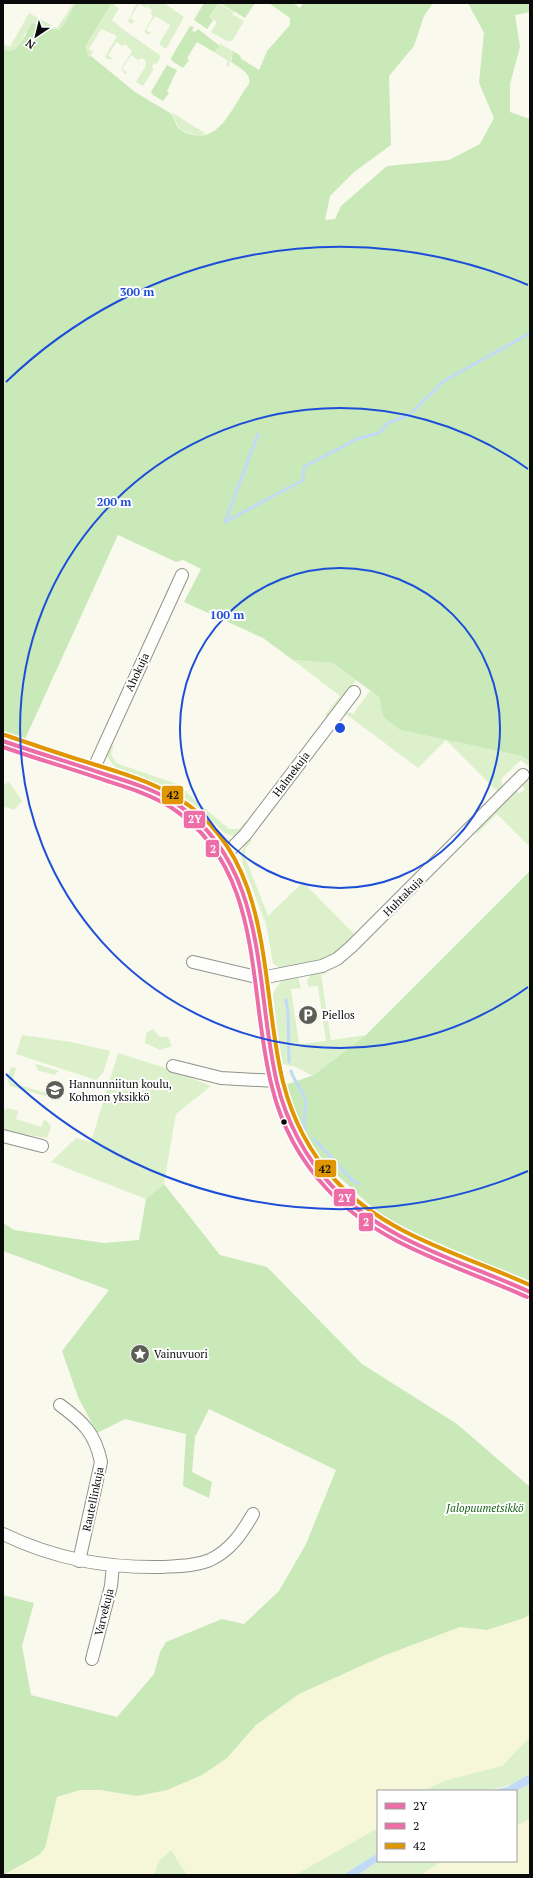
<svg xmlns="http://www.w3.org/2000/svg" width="533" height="1878" font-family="'PT Serif',serif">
  <rect width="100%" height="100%" fill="#f9f9ed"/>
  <!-- farmland -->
  <path fill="#f5f7d8" d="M530,1614V1737L516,1753L502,1766L447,1780L422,1791H378V1828L295,1875H187L171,1850L159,1861L154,1875H3L39,1855L45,1848L57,1797L80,1790H100L137,1796L227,1758L256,1725L299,1694L383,1656L460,1627L487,1630L524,1618Z
    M530,1819V1875H421L442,1861H516V1826Z"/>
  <!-- green -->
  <path fill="#dcf1cb" d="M74,3H76L64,24L59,30H51L40,23L25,33C22,43 16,55 3,50V44L10,47L29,13L57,28Z
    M112,3H116L115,6L119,8L112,20L124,30L161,56L157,64L154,63L152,67L154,69L143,86L136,82L145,67L146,61L142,58L138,60L131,55L122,69L127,72L125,74L121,69L132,51L125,44L123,46L116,42L108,56L112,58L110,60L105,57L117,36L101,29L89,49L93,52L90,57H89L85,47Z
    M137,3H164L184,17L166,49L159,44L170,25L155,16L146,30L151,33L149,35L144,32L153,16L151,14L152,10L147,6L146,8L139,4L130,18L135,21L131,24L128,21Z
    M218,3L234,12L232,14L244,21L232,41H227L211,32L217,22L209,17Z
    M219,43L233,51L229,67L226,65L228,61L214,52L220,46Z
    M171,112L205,133L204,134L199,136L180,130Z
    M293,660L333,663L356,680L328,717L325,715L340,696Z
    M370,691L379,697L383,717L400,730L522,756L530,762V768L521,760L501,779L503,790L479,814L477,811L497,791L446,740L418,768L346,714L349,712L353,714Z
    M108,745L114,746L111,754L116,763L177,784L229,829H239L246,821L248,824L236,837L224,833L203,811L174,791L160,784L115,767L105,754Z
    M530,775V847L497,814L477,834L475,830L516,789L519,794L525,789L521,784Z
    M9,782L22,801L14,810L3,806V785Z
    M249,837L252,840L245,849V857L268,916L303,882L356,936C328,962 313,963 278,970V967L273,963L266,924L242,862L241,854L244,847L242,845Z
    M325,969L327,973L321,975L331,1040L366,1035L313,1076L296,1067L282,1064L273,995L276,988L281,982L280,980L298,978L301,988L291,989L299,1044L326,1041L318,986L308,987L307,981L310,975Z
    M153,1029L160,1037H168L172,1046L160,1050L145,1043L146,1033Z
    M22,1035L71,1042L110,1051L103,1073L96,1080L16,1054Z
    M118,1053L169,1069L211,1086L176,1114L164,1184L146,1199L51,1162L76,1138L91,1142Z
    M36,1064L59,1071L58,1073L56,1072L55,1075L37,1070L38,1067L35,1066Z
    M11,1067L16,1068L12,1083L61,1097L60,1100L10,1086L7,1080Z
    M7,1108L18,1111L16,1119L41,1127L44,1120L47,1121L51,1127L47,1138L3,1131V1111Z
    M530,1737V1774C499,1797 458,1791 422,1791L447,1780L502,1766Z
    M530,1784V1819L516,1826V1791Z
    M378,1828V1853L343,1875H295Z
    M171,1850L187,1875H154L159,1861Z
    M378,1861H442L421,1875H358Z"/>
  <!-- forest -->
  <path fill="#cae9b9" d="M76,3H112L85,47L89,57L91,56L135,92L170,113C175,118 175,124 179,129C182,132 189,134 194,135C222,141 235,101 249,84C252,73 238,67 231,62L233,51L241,56L240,58L259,70L267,51L290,25V18L269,3H293L300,8L303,3H433L424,16L414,46L389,76L391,145L354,172L330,196L325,220L335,219L341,206L387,166L449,160L480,144L494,118L479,83L484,33L468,3H530V12L515,15L520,47L510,84V112L530,119V762L522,756L400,730L383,717L379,697L333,663L293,660L263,638L184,602L201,569L183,560L176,562L118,535L25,739L3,732V50C20,56 24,34 32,24C42,23 48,29 59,30L64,24Z
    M204,3H218L209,17L213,20L207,29L194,20Z
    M220,3H255L245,18Z
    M190,26L194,27L192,31L195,32L198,29L220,46L214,52L197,42L187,58L189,60L183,68L172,61L171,58Z
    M167,65L177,70L167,91L169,93L163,101L153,95L151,92Z
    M530,871V1284L389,1223L322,1161L308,1142L285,1085L314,1075L366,1035Z
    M164,1184L220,1255L267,1267L362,1364L457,1424L530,1487V1614L524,1618L487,1630L460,1627L383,1656L299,1694L256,1725L227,1758L202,1775L167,1790L137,1796L100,1790H80L57,1797L45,1848L39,1855L3,1875V1595L34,1603L22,1646L31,1695L117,1717L154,1674L160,1652L166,1642L222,1619L244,1624L279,1591L306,1544L336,1470L209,1409L195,1437L192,1472L212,1482L209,1498L183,1486L186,1434L125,1419L97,1433L78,1397L62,1351L109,1290L3,1251V1223L14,1230L104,1243L139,1240L146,1199Z"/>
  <!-- water -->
  <path fill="#c1daf5" d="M530,1774V1784L516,1791H489L507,1787Z
    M378,1853V1861L358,1875H343Z"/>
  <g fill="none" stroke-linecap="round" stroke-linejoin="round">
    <!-- stream -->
    <path stroke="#c1daf5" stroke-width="3" d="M225,522L303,480L304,467L357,439L379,433L388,423L409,415L444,381L530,333
      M225,522L258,434
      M286,1000L288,1012L289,1062
      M291,1071C294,1082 303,1089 305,1100C307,1110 301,1120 305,1129
      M314,1139L352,1180L359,1184"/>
    <defs>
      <path id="minor" d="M3,741C35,752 67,762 99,772C126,781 153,789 177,804C272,866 253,987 277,1083C286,1120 306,1158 332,1186C385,1244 462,1258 530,1292
        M93,770L182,575
        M226,854L245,835L354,692
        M193,962L261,978L322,966L337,959L351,947L523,775
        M173,1066L221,1078L276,1081
        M3,1136L42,1146
        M60,1405C83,1422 95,1433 101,1462L79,1561
        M3,1534C55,1559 105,1568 162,1567C179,1566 195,1566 210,1560C231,1550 242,1533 253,1514
        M92,1659L111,1586L113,1565"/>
    </defs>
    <!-- minor casing -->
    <use href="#minor" stroke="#92928c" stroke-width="14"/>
    <!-- minor -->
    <use href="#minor" stroke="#fefefc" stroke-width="12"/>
    <defs>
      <path id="bus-1" d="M3,741C37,753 72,763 107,775C130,782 156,790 177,804C270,868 254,986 277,1083C286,1120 305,1158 332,1186C385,1242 462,1261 530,1292"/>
      <path id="bus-2" d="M3,747C37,759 72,769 107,781C129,788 152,795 172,808C266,870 247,992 272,1087C281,1124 300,1160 327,1189C379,1246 459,1266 527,1297"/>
      <path id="bus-3" d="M5,735C34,745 63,755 93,764C122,773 152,782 178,798C276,859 259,986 283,1082C292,1118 310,1154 336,1181C387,1236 464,1255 530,1285"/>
    </defs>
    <!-- bus-1 casing -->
    <use href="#bus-1" stroke="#fff" stroke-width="7"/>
    <!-- bus-2 casing -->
    <use href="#bus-2" stroke="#fff" stroke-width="7"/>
    <!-- bus-3 casing -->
    <use href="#bus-3" stroke="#fff" stroke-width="7"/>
    <!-- bus-1 -->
    <use href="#bus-1" stroke="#ed6ea7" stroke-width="4"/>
    <!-- bus-2 -->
    <use href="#bus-2" stroke="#ed6ea7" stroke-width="4"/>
    <!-- bus-3 -->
    <use href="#bus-3" stroke="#df9601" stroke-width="4"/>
  </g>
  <!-- distance rings -->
  <g fill="none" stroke="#1d4ed8" stroke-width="2">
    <circle cx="340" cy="728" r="160"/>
    <path d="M528 987A320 320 0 1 1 528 469"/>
    <path d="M528 1171A481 481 0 0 1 6 1074M6 382A481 481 0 0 1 528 285"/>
  </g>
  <!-- icons -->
  <defs>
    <symbol id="parking-disc" viewBox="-11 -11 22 22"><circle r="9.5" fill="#5e5e59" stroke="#fff"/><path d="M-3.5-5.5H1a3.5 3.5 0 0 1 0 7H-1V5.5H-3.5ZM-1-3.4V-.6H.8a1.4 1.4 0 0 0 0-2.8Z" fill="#fff"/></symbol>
    <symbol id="school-disc" viewBox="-11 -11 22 22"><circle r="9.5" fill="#5e5e59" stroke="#fff"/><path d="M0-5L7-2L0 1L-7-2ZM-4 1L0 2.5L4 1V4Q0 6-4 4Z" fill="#fff"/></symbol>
    <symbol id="sight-disc" viewBox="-11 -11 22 22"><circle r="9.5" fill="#5e5e59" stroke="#fff"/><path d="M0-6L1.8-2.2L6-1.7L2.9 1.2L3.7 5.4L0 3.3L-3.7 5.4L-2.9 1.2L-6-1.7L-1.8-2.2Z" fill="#fff"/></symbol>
  </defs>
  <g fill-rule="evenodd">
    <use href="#parking-disc" x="297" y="1004" width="22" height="22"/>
    <use href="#school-disc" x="44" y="1079" width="22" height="22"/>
    <use href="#sight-disc" x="129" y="1343" width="22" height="22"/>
  </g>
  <!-- markers -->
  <circle fill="#0a0a0a" stroke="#fff" stroke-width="1.5" cx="284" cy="1122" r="3.5"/>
  <g text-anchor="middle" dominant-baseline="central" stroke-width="4" stroke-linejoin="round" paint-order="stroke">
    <!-- street labels -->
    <g font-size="11" fill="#0a0a0a" stroke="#fff">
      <text transform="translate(137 672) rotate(-65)">Ahokuja</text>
      <text transform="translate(291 774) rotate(-53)">Halmekuja</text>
      <text transform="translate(403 896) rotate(-45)">Huhtakuja</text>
      <text transform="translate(93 1499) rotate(-78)">Rautellinkuja</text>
      <text transform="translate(104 1612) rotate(-76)">Varvekuja</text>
    </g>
    <!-- poi labels -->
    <g font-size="11" fill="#0a0a0a" stroke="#fff" text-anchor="start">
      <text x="322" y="1015">Piellos</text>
      <text x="69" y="1084">Hannunniitun koulu,<tspan x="69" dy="13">Kohmon yksikkö</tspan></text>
      <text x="154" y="1354">Vainuvuori</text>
    </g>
    <!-- park labels -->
    <g font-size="11" font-style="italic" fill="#1a6418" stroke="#fff">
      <text x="485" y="1508">Jalopuumetsikkö</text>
    </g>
  </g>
  <circle cx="340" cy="728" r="6" fill="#1d4ed8" stroke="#fff" stroke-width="2"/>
  <g font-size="12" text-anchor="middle" font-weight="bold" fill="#1d4ed8" stroke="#fff" stroke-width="4" stroke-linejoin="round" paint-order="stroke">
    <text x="137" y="296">300 m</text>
    <text x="114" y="506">200 m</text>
    <text x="227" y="619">100 m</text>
  </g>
  <g stroke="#fff" stroke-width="1.5">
    <rect x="161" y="785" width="23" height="20" rx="4" fill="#df9601"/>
    <rect x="183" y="810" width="23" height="19" rx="4" fill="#ed6ea7"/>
    <rect x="205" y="839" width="15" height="19" rx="4" fill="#ed6ea7"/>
    <rect x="314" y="1159" width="23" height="19" rx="4" fill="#df9601"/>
    <rect x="333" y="1188" width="23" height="19" rx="4" fill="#ed6ea7"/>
    <rect x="358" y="1212" width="16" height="20" rx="4" fill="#ed6ea7"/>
  </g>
  <g font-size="11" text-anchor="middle" font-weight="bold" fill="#fff">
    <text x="195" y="823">2Y</text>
    <text x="213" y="853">2</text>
    <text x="345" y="1202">2Y</text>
    <text x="366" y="1226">2</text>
  </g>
  <g font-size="11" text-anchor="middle" font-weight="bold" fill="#111">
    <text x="173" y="799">42</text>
    <text x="325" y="1173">42</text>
  </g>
  <!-- border -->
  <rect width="533" height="1878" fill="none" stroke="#0a0a0a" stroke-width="8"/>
  <!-- legend -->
  <rect x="377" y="1790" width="140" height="72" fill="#ffffff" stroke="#9d9d9d"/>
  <rect x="385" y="1803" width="20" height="6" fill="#ed6ea7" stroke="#9d9d9d"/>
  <text x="413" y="1810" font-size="12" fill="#0a0a0a">2Y</text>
  <rect x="385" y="1823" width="20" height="6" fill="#ed6ea7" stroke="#9d9d9d"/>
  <text x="413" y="1830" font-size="12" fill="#0a0a0a">2</text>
  <rect x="385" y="1843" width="20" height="6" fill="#df9601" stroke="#9d9d9d"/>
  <text x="413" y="1850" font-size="12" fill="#0a0a0a">42</text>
  <!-- north arrow -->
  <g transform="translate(36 36) rotate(215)" stroke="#ffffff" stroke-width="3" paint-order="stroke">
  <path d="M0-3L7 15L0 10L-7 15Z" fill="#0a0a0a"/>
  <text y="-6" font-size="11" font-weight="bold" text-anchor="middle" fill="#0a0a0a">N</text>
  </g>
</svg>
